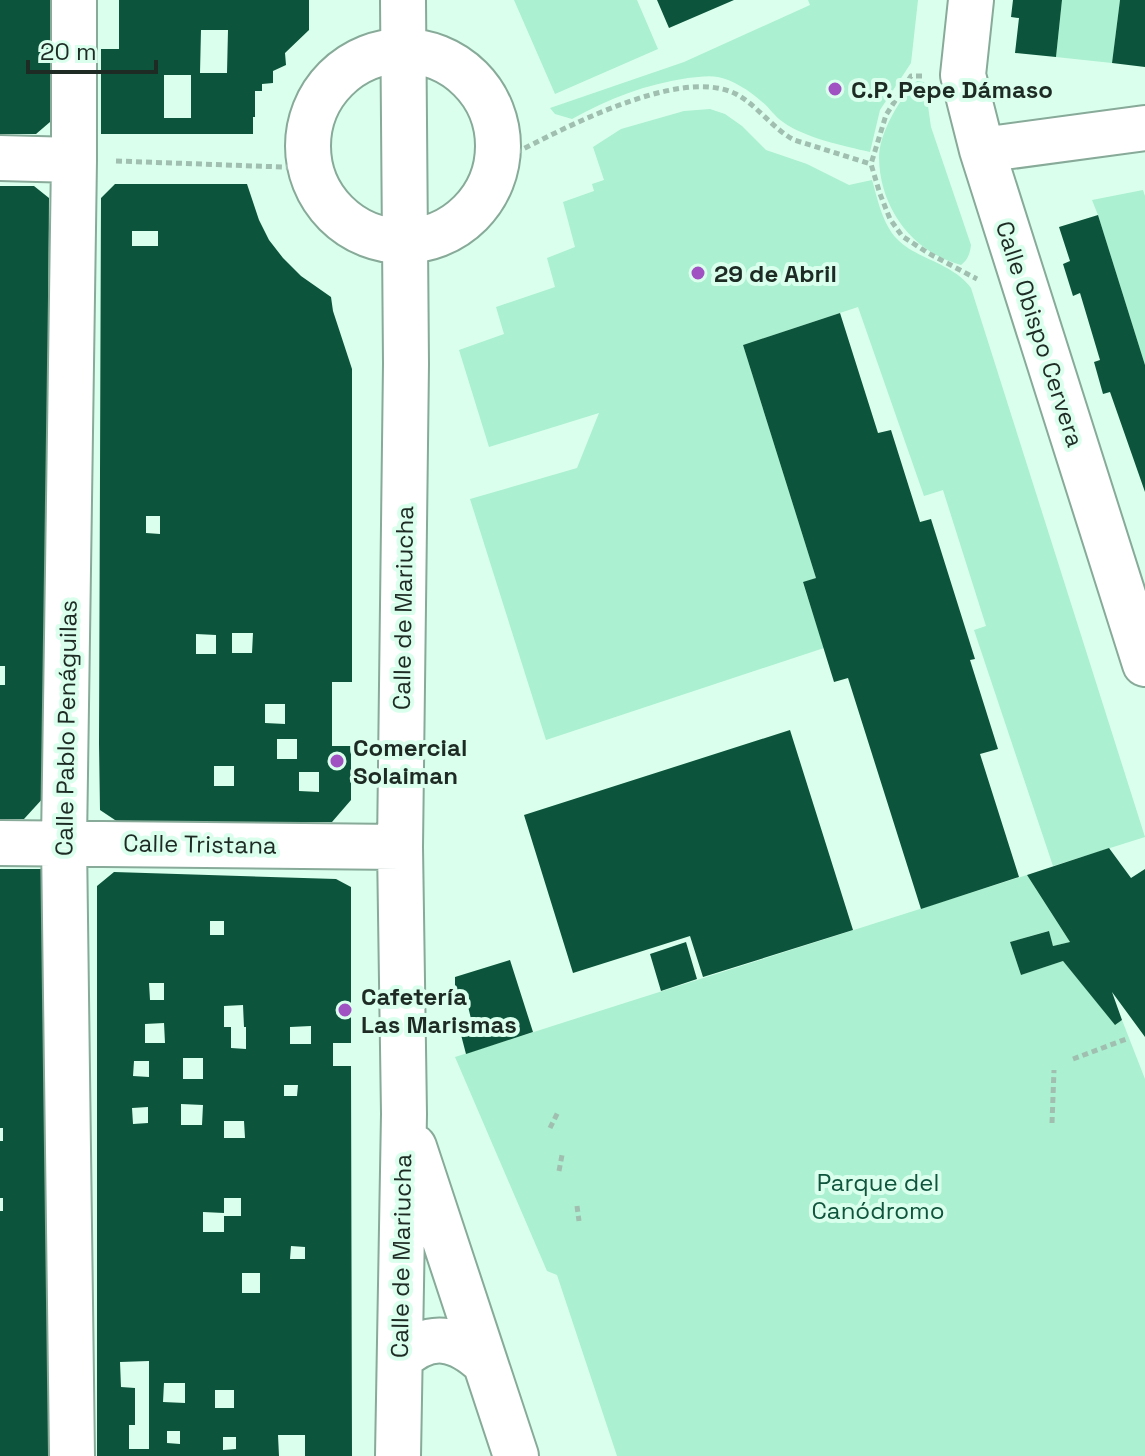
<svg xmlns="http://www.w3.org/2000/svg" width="1145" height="1456" font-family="'Space Grotesk',sans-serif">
  <rect width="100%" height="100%" fill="#daffed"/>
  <!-- green -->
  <path fill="#abf0d0" d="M514,0H637L658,49L555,94Z
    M808,0H918L911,63L880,110L870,152C844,146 805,138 783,122C774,116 769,107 761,101C750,91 733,80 718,77C709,75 697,77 688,78C646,84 608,99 572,119L555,114L550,108L684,62L810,5Z
    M1062,0H1120L1112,63L1056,57Z
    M917,81L924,82L925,85L931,127L971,245C970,253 968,260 961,265C912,252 880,208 879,158C879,133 900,98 917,81Z
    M710,109L725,114L742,126L766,150L807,164L849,185L872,180C878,200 882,223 897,239C916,259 953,263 971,288L1145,837L1053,866L974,630L986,626L943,490L924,496L858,307L743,345L816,578L803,583L824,648L546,740L470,499L577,468L599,413L489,447L459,350L504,334L496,307L555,287L547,258L575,247L563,202L594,191L592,184L604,180L593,147L621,129L684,111Z
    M1143,190L1145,196V365L1098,215L1092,200Z
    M1027,875L1070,942L1053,946L1048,931L1010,942L1021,975L1063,961L1115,1024L1122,1020L1145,1079V1456H617L557,1275L547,1271L455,1057Z"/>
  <!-- building -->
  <path fill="#0c553c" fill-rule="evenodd" d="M0,0H50V122L36,134H0Z
    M119,0H309V30L285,53L286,65L273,71V83L262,84V91H255V117H253V134H101V49H119ZM201,30H228L227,73H200ZM164,75H191V118H164Z
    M657,0H734L669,28Z
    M1013,0H1062L1056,57L1015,53L1019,18L1011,17Z
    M1120,0H1145V67L1112,63Z
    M115,184H247L259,220L269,240L283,258L301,276L331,297L333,311L352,369V682H332V746H351V800L332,822H118L100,810L99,744L101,198ZM132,231H158V246H132ZM146,516H160V534L146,533ZM232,633H253L252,653H232ZM196,634L216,635V654H196ZM265,704H285V724L265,723ZM277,739H297V759H277ZM214,766H234V786H214ZM299,772H319V792L299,791Z
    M0,186H34L49,198L45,796L24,819H0V685H5V666H0Z
    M1098,215L1145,365V492L1110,392L1103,394L1094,362L1100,360L1080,293L1073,296L1063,264L1070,261L1059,227Z
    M840,313L878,433L891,430L920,522L931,519L975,659L970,660L998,749L980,754L1019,877L921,909L848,678L834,682L803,582L816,578L743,345Z
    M790,730L853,930L703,977L690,936L573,973L524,815Z
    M1109,848L1131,878L1145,869V1037L1112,992L1122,1020L1115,1025L1063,961L1021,975L1010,942L1049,931L1053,946L1070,942L1027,875Z
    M0,869H49L48,1456H0V1211H3V1198H0V1141H3V1128H0Z
    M114,872L336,879L351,887V1043H333V1066H351L352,1456H305V1435H278L279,1456H97V886ZM210,921H224V935H210ZM149,983H164V1000H150ZM243,1005L244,1027H246V1049L231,1048V1027H224V1006ZM164,1023L165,1043H145V1024ZM311,1026V1044H290V1027ZM183,1058H203V1079H183ZM134,1061H149V1077L133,1076ZM284,1085H298L297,1096H284ZM181,1104L203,1105L202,1125H181ZM148,1107V1123L133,1124L132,1108ZM224,1121H244L245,1138H224ZM224,1198H241V1216H224V1232H203V1212L224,1213ZM291,1246L305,1247V1259H290ZM242,1273H260V1293H242ZM149,1361V1449H129V1425H135V1388L121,1387L120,1362ZM164,1383H185V1403L163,1402ZM215,1390H234V1408H215ZM167,1431H180V1444L167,1443ZM223,1437H236V1449L223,1450Z
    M686,942L697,979L661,991L650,954Z
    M510,960L533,1032L466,1054L460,1031L473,1027L466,998L455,1001V977Z"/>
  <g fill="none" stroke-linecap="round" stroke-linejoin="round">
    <defs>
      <path id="street" d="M971,0L963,75L982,150L1145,664
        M308 146a95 95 0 1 1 190 0a95 95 0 1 1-190 0Z
        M982,150L1145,128
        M0,158L74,160
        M0,843L400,847
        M414,1147L516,1456
        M400,1359C430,1331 457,1337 485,1363
        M72,1456L64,842L74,160V0
        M398,1456L404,1114L400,847L406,364L403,0"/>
    </defs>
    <!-- street casing -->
    <use href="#street" stroke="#87aa99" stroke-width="48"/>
    <!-- path -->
    <path stroke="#a1bfb0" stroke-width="5" stroke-dasharray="6 4" stroke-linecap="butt" d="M922,76H911L886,115L871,164L880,194L890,219L902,236L928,253L977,279
      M116,161L311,168
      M498,162C551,135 678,64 736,94C758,106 772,128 794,140L871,164
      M1073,1059L1129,1038
      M1052,1123L1054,1070
      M550,1128L558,1112
      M559,1171L562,1155
      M577,1206L579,1221"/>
    <!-- street -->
    <use href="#street" stroke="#fff" stroke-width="44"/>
  </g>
  <!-- markers -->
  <g fill="#a051c2" stroke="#daffed" stroke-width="3">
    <circle cx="835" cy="89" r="8"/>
    <circle cx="698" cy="273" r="8"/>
    <circle cx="337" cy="761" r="8"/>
    <circle cx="345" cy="1010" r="8"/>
  </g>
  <g text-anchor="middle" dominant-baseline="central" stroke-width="8" stroke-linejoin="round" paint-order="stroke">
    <!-- poi labels -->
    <g font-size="24" font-weight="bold" fill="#1d2b24" stroke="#daffed" text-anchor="start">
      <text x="851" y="89">C.P. Pepe Dámaso</text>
      <text x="714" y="273">29 de Abril</text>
      <text x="353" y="747">Comercial<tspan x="353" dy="28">Solaiman</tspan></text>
      <text x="361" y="996">Cafetería<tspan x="361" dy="28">Las Marismas</tspan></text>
    </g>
    <!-- street labels -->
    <g font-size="24" fill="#1d2b24" stroke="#daffed">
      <text transform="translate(1040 334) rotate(72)">Calle Obispo Cervera</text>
      <text transform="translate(403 608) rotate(-89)">Calle de Mariucha</text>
      <text transform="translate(66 728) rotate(-89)">Calle Pablo Penáguilas</text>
      <text transform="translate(200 844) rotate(1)">Calle Tristana</text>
      <text transform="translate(401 1256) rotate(-89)">Calle de Mariucha</text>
    </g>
    <!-- park labels -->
    <g font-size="24" fill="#0f543c" stroke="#daffed">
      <text x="878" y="1182">Parque del<tspan x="878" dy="28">Canódromo</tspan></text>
    </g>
  </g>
  <!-- scale -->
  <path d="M28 60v12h128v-12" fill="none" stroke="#1d2b24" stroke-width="4"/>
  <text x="40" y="60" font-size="24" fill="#1d2b24" stroke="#daffed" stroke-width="6" paint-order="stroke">20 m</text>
</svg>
